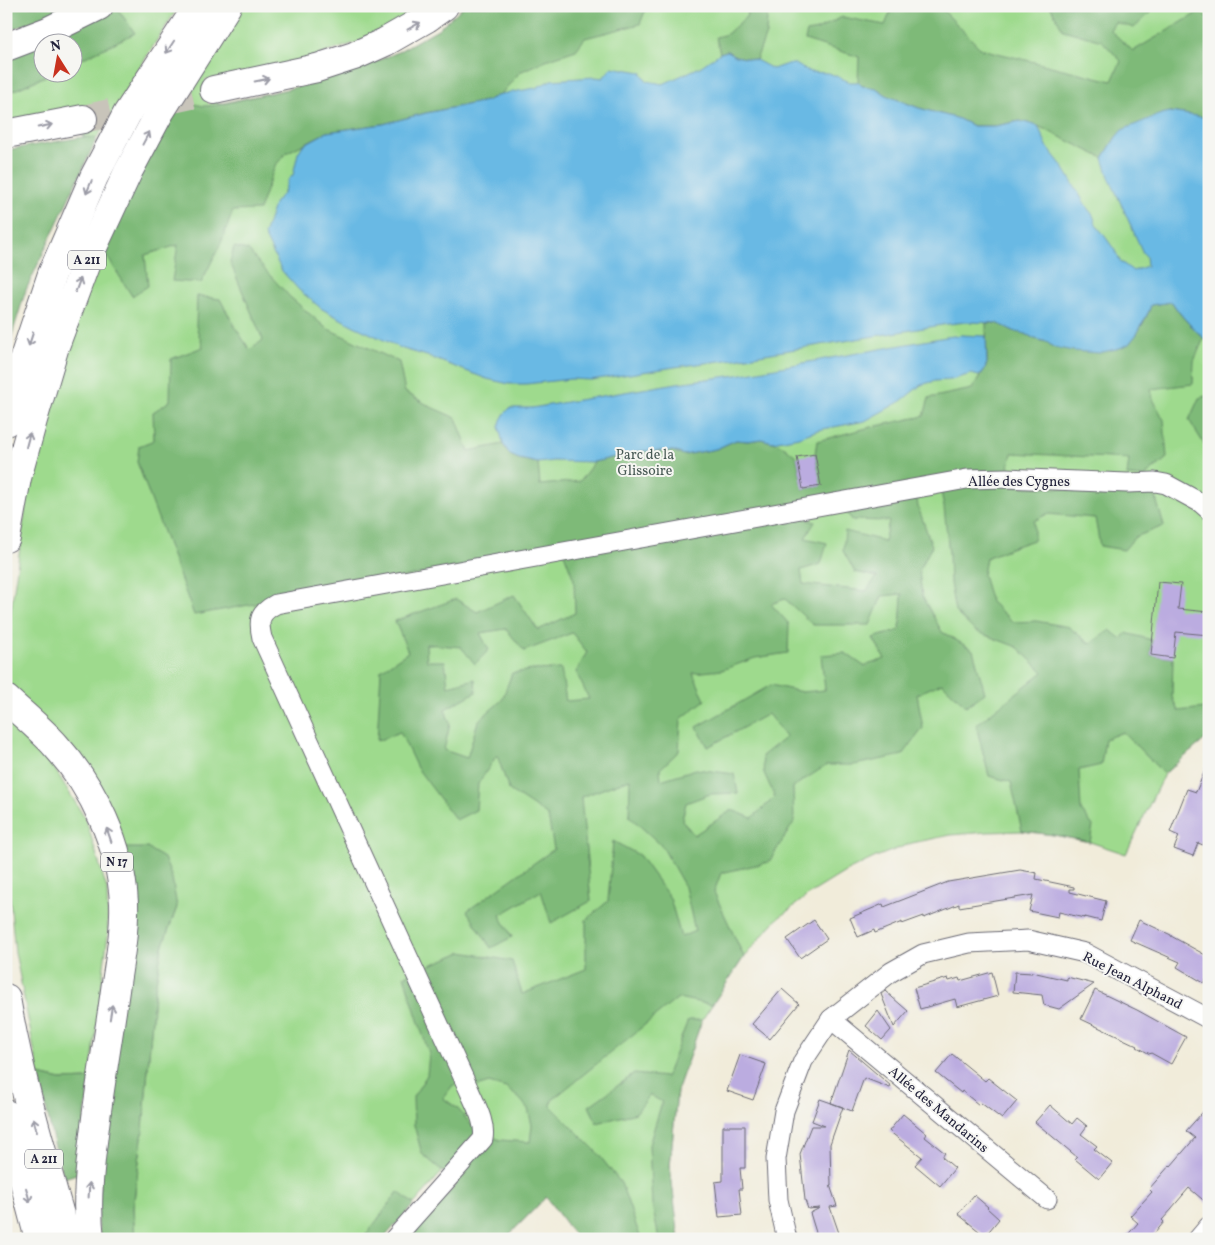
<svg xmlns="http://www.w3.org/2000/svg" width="1215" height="1245" viewBox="0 0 1215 1245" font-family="Vollkorn,serif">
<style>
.green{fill:#9eda8d;stroke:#607e64}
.forest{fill:#7eba78;stroke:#506e5a;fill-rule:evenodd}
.water{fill:#69b9e4;stroke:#466e90}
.building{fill:#bbace0}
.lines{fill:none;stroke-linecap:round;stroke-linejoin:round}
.motorway-tunnel{stroke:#c8c4ba;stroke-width:28;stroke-dasharray:28 14;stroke-linecap:butt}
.minor-casing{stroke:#6a6973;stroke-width:21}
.trunk-casing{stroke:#6a6973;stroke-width:30}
.motorway-casing{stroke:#6a6973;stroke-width:30}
.minor{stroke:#fff;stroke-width:19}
.trunk{stroke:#fff;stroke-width:28}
.motorway{stroke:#fff;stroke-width:28}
.oneway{stroke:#9c9ca7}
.labels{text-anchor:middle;stroke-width:4;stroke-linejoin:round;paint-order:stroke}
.shield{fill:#f6f6f2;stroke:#626272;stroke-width:1}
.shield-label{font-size:12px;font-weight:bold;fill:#22223b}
.park-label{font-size:14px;fill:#475954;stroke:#f6f6f2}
.street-label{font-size:14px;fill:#22223b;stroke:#f6f6f2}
</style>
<rect width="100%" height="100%" fill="#f6f6f2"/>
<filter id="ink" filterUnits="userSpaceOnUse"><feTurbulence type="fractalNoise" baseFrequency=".02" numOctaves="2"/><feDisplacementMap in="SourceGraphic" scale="10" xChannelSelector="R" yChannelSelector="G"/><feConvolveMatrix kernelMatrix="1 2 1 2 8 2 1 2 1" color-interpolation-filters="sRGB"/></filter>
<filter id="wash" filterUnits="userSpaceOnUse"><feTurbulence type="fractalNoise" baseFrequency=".0096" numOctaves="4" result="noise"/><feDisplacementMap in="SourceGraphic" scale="20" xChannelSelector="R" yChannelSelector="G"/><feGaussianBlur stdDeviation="1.12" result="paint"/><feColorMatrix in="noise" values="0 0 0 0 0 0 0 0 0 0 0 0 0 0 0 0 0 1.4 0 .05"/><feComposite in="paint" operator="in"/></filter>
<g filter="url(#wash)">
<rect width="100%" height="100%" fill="#f1ecda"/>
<g class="green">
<polygon points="120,6 179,6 150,51 97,138 83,137 83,107 6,121 6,94 52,73 72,72 73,63 134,33 117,8"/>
<polygon points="243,6 427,6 376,36 214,90 218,104 301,86 351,72 396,53 438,29 464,6 1209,6 1209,736 1164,774 1126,854 1090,842 1054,835 1022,831 987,832 951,835 912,843 876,857 845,872 811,893 776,920 744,957 702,1020 677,1091 670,1166 678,1237 659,1237 659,1239 641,1239 639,1235 573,1233 546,1197 514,1230 443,1171 414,1204 398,1193 363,1239 135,1239 133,1208 143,1130 154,994 162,947 177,907 120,848 6,686 9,624 29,484 64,353 103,250 157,140 184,102"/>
<polygon points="6,717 50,761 86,820 107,889 108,934 90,1079 61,1080 39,1075 15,952 6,858"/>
</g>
<g class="forest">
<polygon points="6,6 66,6 41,18 6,32"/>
<polygon points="464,6 647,6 640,24 585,38 576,50 546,60 520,72 501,94 486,101 426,113 383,124 327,132 286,153 275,166 259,210 233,211 221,243 201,283 172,281 178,245 145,255 148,286 132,296 103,250 157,140 184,102 204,106 218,105 301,86 351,72 396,53 438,29"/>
<polygon points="749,6 769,6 767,18 766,34 756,60 735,56 727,51 720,53 716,37 727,34 746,17"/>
<polygon points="893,6 939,6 981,49 1112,81 1121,61 1102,41 1063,30 1050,6 1152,6 1154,9 1134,28 1115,22 1110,30 1133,51 1199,12 1209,18 1209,118 1170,112 1116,137 1103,158 1038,126 1020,121 995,126 973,126 959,119 919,108 888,96 876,88 862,86 858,82 859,57 805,40 807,32 817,30 842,17 885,25"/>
<polygon points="117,8 135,33 73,63 72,42 44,42"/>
<polygon points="42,43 42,72 52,73 6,94 6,57"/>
<polygon points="83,137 97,138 26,290 6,354 6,150"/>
<path d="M 234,247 L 248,250 L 265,270 L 290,297 L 326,328 L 399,362 L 405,392 L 433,408 L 456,418 L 469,451 L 503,444 L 510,455 L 519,459 L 538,463 L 540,485 L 580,481 L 594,462 L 605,459 L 640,451 L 673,451 L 684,455 L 716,449 L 736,440 L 748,441 L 761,439 L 773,442 L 785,447 L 797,457 L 803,489 L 820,486 L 815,454 L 817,441 L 867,428 L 924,416 L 929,398 L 972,389 C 977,380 984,372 987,363 L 986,323 L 997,323 L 1016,332 L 1026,334 L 1035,339 L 1047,342 L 1053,347 L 1129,344 C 1138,332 1147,319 1151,305 L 1172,302 C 1180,316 1192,327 1204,338 L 1194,361 L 1193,384 L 1151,389 L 1153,399 L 1164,420 L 1167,458 L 1144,477 L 1127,476 L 1129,459 L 1012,453 L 1005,486 L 1154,492 L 1164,526 L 1135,537 L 1124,550 L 1100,546 L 1095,518 L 1047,514 L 1034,521 L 1034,540 L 1013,547 L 986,558 L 983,575 L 991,602 L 1013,622 L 1036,621 L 1069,627 L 1090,644 L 1110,630 L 1121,639 L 1126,633 L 1152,640 L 1151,655 L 1173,658 L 1172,697 L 1178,711 L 1205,708 L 1209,700 L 1209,736 L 1164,774 L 1123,732 L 1105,739 L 1101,765 L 1079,770 L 1081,810 L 1093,826 L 1090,842 L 1054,835 L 1022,831 L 1011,782 L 989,776 L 976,725 L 1043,672 L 1017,647 L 975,631 L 955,612 L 950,583 L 949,554 L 944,507 L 939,481 L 915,485 L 918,507 L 932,546 L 919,570 L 922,596 L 942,632 L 973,650 L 985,693 L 966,706 L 942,683 L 917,694 L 923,728 L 903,755 L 854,765 L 827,765 L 793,787 L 794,822 L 769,862 L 721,873 L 714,892 L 744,957 L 712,1005 L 678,998 L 552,1100 L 551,1106 L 595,1150 L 621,1183 L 641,1239 L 577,1239 L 546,1197 L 505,1239 L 409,1239 L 457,1183 L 422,1154 L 414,1125 L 413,1097 L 427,1075 L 429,1054 L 404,976 L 462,952 L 512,961 L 522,994 L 586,969 L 586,920 L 608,901 L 613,841 L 639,855 L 670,898 L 681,937 L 695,931 L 685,887 L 662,846 L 629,816 L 630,779 L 581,797 L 591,901 L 551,923 L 541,891 L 500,915 L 512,937 L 491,948 L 467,911 L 554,849 L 548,816 L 509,790 L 497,755 L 478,784 L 476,810 L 456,820 L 417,768 L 400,732 L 377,741 L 381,670 L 408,652 L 395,621 L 456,599 L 477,612 L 514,595 L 538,630 L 575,613 L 574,580 L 562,548 L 194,615 L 137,462 L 139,446 L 154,440 L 153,412 L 170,401 L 171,359 L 203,347 L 196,326 L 197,296 L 220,299 L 235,327 L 250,350 L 263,340 L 230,262 ZM 835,494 L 852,520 L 889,521 L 884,541 L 845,531 L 843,551 L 855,572 L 877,577 L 866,591 L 803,584 L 801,570 L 821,564 L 827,543 L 805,538 L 815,522 L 803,518 ZM 902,594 L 900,630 L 873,638 L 885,659 L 864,666 L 845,653 L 821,655 L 825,690 L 802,692 L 771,685 L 697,727 L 708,747 L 768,714 L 786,737 L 762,756 L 764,773 L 775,797 L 752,818 L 732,810 L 694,835 L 682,820 L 686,803 L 710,794 L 738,793 L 734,774 L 696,769 L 661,780 L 660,769 L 679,751 L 681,719 L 705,700 L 693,673 L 722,670 L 755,658 L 788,653 L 789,624 L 771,604 L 785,599 L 813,625 L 870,625 L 882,596 ZM 506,629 L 524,651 L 572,633 L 587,652 L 576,672 L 589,699 L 566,701 L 561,669 L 533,670 L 512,673 L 502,700 L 478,721 L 467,758 L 444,750 L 450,724 L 445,709 L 476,692 L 475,679 L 448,686 L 445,661 L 427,661 L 426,644 L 461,647 L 475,664 L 489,650 L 480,633 ZM 489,1083 L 506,1088 L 520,1099 L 528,1109 L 532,1125 L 530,1142 L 500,1140 L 475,1129 L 457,1108 L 443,1098 L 453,1085 L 473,1088 Z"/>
<polygon points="1209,395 1209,443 1204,444 1189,420 1199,398"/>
<polygon points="120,848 147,848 164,858 172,878 177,907 162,947 154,994 143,1130 133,1208 135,1239 100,1239 98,1221"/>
<polygon points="688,1020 702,1020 677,1091 670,1166 679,1239 659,1239 652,1205 649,1145 662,1102 650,1095 636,1113 597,1123 589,1106 634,1074 666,1077"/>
<polygon points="39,1075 61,1080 90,1079 77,1174 64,1178 52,1136"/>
<polygon points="398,1192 414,1204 383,1239 363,1239"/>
</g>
<g class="water">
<path d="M 727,51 L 735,56 L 756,60 L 773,69 L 787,64 L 795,64 L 810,72 L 829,73 L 850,82 L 858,82 L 862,86 L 876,88 L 888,96 L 919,108 L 959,119 L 973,126 L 995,126 L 1020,121 L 1038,126 L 1048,148 L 1063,167 L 1088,209 L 1093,215 L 1096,224 L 1114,249 L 1121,262 L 1133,271 L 1147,266 L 1146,256 L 1143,253 L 1109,177 L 1103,158 L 1116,137 L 1122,130 L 1161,114 L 1170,112 L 1209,118 L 1209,343 C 1195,330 1182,318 1172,302 L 1151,305 L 1149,311 L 1137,334 L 1129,344 L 1120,348 L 1099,353 L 1073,351 L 1053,347 L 1047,342 L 1035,339 L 1026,334 L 1016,332 L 997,323 L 967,322 L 948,324 L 735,359 L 675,367 L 591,380 L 571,379 L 526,384 L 509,384 L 487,379 L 427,356 L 403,349 L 354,326 L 322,309 L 299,290 L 282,271 L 264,235 L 275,202 L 283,194 L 288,180 L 293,175 L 298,153 L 303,145 L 327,132 L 383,124 L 426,113 L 486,101 L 501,94 L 536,88 L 551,80 L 595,77 L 603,78 L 612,67 L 641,72 L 647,81 L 663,84 L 700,67 L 720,53 Z"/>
<polygon points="961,335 986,336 987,363 983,373 979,376 971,374 951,380 935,381 921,385 901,401 865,421 818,430 799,437 773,442 761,439 748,441 736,440 716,449 684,455 673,451 640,451 594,462 553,461 538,463 519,459 510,455 503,444 499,427 501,420 505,413 510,408 532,408 677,383 737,375 946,337"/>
</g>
<g id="blocks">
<g class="building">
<polygon points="815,454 821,486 803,489 797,457"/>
<polygon points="1158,582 1181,584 1178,609 1209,612 1209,635 1176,632 1173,658 1151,655"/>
<polygon points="1208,763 1209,829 1203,845 1198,843 1193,856 1174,849 1179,836 1170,832 1187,789 1196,792"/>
<polygon points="1020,870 1037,873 1036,879 1074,887 1074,889 1070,889 1070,892 1106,901 1101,921 1085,917 1084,918 1059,912 1058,917 1029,911 1033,895 959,907 959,904 924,918 924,916 902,924 902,922 875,933 874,930 858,937 850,918 883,904 884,907 948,882"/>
<polygon points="814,920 827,939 800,958 787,939"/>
<polygon points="1139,920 1171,935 1171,936 1209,957 1209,975 1204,983 1177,967 1180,962 1130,940"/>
<polygon points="992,972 998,996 957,1007 955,999 920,1009 914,988 948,978 949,981 959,978 960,981"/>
<polygon points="1015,972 1032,973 1032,972 1067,980 1067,977 1094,984 1059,1009 1044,1005 1042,995 1013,992"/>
<polygon points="782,989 799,1004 770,1039 752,1024"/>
<polygon points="1095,990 1137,1010 1186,1037 1171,1064 1151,1053 1150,1054 1137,1047 1138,1046 1081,1019"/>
<polygon points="885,991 908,1011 894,1027 881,994"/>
<polygon points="878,1011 891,1030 882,1040 866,1026"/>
<polygon points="849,1050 891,1086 890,1088 864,1078 852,1111 831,1103"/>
<polygon points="952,1054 985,1081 988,1078 1017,1101 1002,1119 981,1103 979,1105 962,1091 961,1093 936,1073"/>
<polygon points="740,1055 766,1064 753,1100 727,1091"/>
<polygon points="820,1099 843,1107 830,1144 831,1185 830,1185 837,1206 830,1207 841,1239 818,1239 810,1213 820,1208 808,1209 805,1200 800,1154 811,1126 825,1126 812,1121"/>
<polygon points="1050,1105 1072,1124 1077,1118 1087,1126 1081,1134 1097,1146 1094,1149 1112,1163 1099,1179 1075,1159 1077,1157 1035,1122"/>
<polygon points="1209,1105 1209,1205 1189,1188 1171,1209 1172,1209 1162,1220 1164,1222 1150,1239 1124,1239 1138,1223 1130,1216 1152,1192 1149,1189 1170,1165 1171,1166 1195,1138 1186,1131"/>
<polygon points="903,1114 927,1134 925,1137 945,1153 942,1157 955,1168 940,1186 915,1165 922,1157 889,1131"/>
<polygon points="723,1126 745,1126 745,1168 740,1168 742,1189 739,1189 742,1215 719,1217 715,1182 723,1181"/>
<polygon points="974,1195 988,1207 987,1208 999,1219 985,1236 958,1214"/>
</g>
</g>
</g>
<g filter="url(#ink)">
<use href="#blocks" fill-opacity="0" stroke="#6a6973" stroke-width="1"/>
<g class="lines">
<polyline class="motorway-tunnel" points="83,119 214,90"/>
<g class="minor-casing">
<g id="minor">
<polyline points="831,1019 1047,1199"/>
<path d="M 394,1239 L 483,1139 C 486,1123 476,1106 470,1092 L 262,638 C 258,620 259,613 276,604 L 967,479 L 1006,478 L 1127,483 L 1155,482 L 1166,484 L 1201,503 L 1209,510"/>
<polyline points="787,1239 778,1200 776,1159 784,1111 803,1061 831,1019 891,972 923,954 969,943 1028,940 1085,953 1209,1019"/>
<polyline points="1198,1239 1209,1226"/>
</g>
</g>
<g class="trunk-casing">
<g id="trunk">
<path d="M 6,699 C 22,714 42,730 56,746 C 94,788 121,846 124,903 C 125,930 120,956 116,983 C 110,1028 102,1073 96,1118 C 91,1158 85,1198 90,1239"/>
<polyline points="6,1134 16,1151 39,1239"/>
</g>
</g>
<g class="motorway-casing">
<g id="motorway">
<polyline points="6,47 48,31 99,6"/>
<polyline points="214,90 317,68 354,56 385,42 427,18 444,6"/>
<polyline points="6,134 83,119"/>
<polyline points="6,422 24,358 52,274 94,177 127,114 198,6"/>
<polyline points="6,538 17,478 33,420 55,346 87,260 128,172 160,112 227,6"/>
<path d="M 6,998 C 20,1080 44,1159 67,1239"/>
<polyline points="6,1114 16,1151"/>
</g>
</g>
<use href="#minor" class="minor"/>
<use href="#trunk" class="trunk"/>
<use href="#motorway" class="motorway"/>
</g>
<defs><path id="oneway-shaft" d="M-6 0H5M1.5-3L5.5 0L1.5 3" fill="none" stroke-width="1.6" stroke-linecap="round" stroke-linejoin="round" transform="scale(1.25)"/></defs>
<g class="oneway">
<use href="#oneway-shaft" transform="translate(414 26) rotate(-29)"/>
<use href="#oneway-shaft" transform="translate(170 47) rotate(123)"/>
<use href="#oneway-shaft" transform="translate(262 80) rotate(-12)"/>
<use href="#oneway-shaft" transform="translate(45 126) rotate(-11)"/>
<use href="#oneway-shaft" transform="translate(146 138) rotate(-62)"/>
<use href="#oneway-shaft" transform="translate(89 187) rotate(113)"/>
<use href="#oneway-shaft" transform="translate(78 285) rotate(-70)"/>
<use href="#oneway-shaft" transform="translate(31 339) rotate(108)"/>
<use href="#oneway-shaft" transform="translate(28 440) rotate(-75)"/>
<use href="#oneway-shaft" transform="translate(109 835) rotate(-109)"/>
<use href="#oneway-shaft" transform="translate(111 1012) rotate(-81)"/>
<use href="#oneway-shaft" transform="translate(35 1125) rotate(-105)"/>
<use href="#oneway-shaft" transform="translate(89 1190) rotate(-87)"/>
<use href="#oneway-shaft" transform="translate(28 1195) rotate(75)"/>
</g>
</g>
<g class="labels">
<g class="shield">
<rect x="68" y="250.5" width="38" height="19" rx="4"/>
<rect x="101" y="852.5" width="32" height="19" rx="4"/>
<rect x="25" y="1149.5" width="38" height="19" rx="4"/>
</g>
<g class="shield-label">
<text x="87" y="264">A 211</text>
<text x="117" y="866">N 17</text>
<text x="44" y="1163">A 211</text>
</g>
<g class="park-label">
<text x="645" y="459">Parc de la<tspan x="645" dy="16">Glissoire</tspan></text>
</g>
<g class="street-label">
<text x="1019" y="486">Allée des Cygnes</text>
<text transform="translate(1133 980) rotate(27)" y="5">Rue Jean Alphand</text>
<text transform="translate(939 1109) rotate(40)" y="5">Allée des Mandarins</text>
</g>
</g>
<rect width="1215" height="1245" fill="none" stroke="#f6f6f2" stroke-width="25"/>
<g transform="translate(58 58) rotate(349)"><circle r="24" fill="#f6f6f2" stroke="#a1a1a9"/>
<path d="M0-4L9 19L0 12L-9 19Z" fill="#c8321e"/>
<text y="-8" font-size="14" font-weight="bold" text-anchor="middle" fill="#22223b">N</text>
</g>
</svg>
